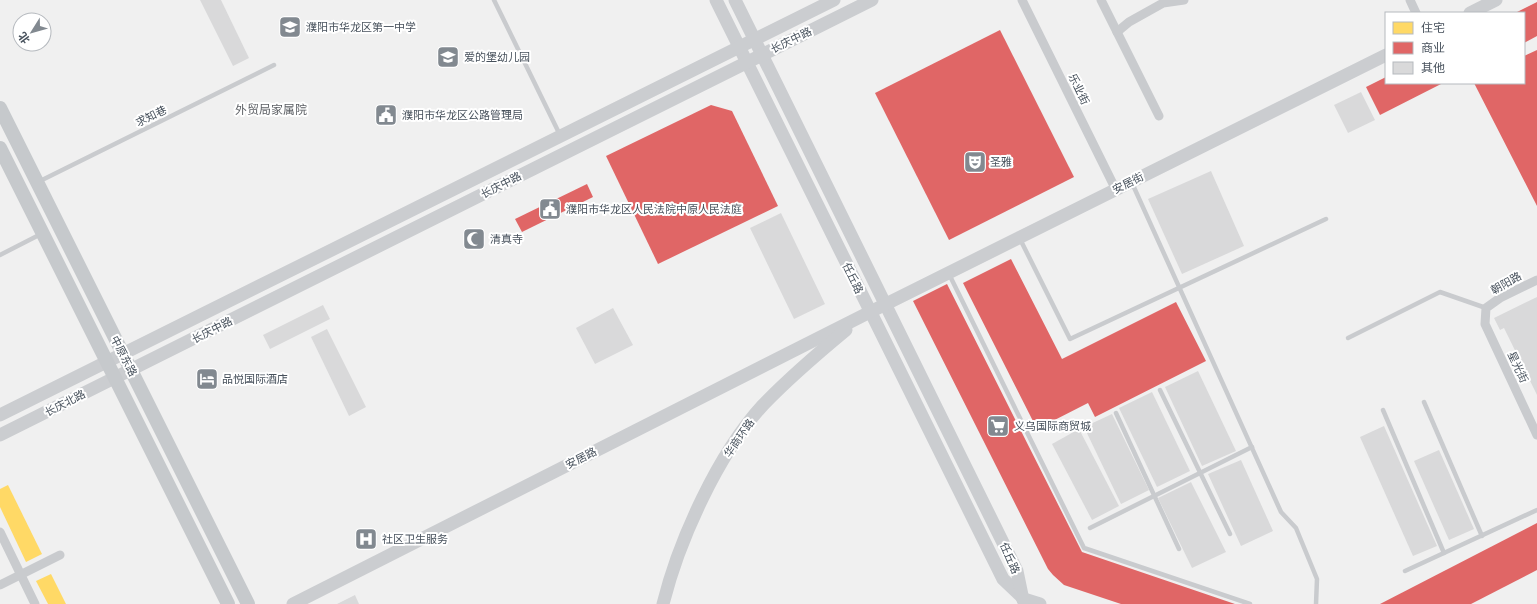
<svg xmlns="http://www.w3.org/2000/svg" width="1537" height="604" viewBox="0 0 1537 604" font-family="Quicksand,'Noto Sans SC',sans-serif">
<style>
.homes{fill:#ffd966}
.shops{fill:#e06666}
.building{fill:#d9d9da}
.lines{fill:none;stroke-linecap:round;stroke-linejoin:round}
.lane{stroke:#c9cbce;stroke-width:4.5}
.street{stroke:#c9cbce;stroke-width:9}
.secondary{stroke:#cbcdd0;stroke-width:13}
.primary{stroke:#c6c9cc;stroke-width:14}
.labels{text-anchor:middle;stroke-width:4;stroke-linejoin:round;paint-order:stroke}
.poi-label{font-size:11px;fill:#47515c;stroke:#fff;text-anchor:start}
.street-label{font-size:11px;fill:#47515c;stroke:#fff}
.neighbourhood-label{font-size:12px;fill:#5c5f64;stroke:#fff}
</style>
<rect width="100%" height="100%" fill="#f0f0f0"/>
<g class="homes">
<polygon points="8,485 42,554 26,562 0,507 0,489"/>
<polygon points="51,574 66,604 48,604 36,581"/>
</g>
<g class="shops">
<polygon points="1537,2 1537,36 1524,43 1524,13 1515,13"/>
<polygon points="1000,30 1074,177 949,240 875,93"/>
<polygon points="1537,50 1537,206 1474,83 1524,83 1524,56"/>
<polygon points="1386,77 1386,83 1443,83 1380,115 1366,87"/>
<polygon points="711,105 732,111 778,206 658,264 606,156"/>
<polygon points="587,184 593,197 522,232 515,219"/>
<polygon points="1011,259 1062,359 1176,302 1206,361 1095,417 1088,403 1037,429 963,283"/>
<polygon points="947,284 1082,552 1235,604 1121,604 1064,585 1053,575 1048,569 913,301"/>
<polygon points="1537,523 1537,570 1471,604 1380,604"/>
</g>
<g class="building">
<polygon points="200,0 221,0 249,58 233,66"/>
<polygon points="1361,92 1375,120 1348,133 1334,105"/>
<polygon points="1211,171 1244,246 1182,274 1148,199"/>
<polygon points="781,213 825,304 794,319 750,228"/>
<polygon points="1537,297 1537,395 1504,328 1500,330 1494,318"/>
<polygon points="323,305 330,319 270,349 263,335"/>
<polygon points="613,308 633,345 595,364 576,328"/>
<polygon points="327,329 366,407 349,416 311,337"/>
<polygon points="1198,371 1236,451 1202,466 1165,387"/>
<polygon points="1152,392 1190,471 1157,487 1119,408"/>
<polygon points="1112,414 1149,490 1121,504 1084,427"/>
<polygon points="1384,426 1437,546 1413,556 1360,437"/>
<polygon points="1079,429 1119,506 1092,520 1052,444"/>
<polygon points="1439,450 1474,529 1449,540 1414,461"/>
<polygon points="1241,460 1273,531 1241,546 1208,474"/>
<polygon points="1191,482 1226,552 1192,568 1158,498"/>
<polygon points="355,595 359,604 337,604"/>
</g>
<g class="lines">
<g class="lane">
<polyline points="494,0 560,135"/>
<polyline points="38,182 274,65"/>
<polyline points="1132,183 1281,512 1296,528 1317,579 1316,604"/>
<polyline points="1020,239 1070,339 1326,219"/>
<polyline points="0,255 41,234"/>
<polyline points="949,274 1084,548 1250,604"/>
<polyline points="1348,338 1440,292 1486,308"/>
<polyline points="1160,390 1230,534"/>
<polyline points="1424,402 1482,536"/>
<polyline points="1383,410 1444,553"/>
<polyline points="1116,413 1179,549"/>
<polyline points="1090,528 1252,447"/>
<polyline points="1405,571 1537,510"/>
</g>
<g class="street">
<polyline points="1022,0 1116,190"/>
<polyline points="1101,0 1159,116"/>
<polyline points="1410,0 1416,13"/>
<polyline points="1117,32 1129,22 1163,3 1184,0"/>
<polyline points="1537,280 1500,298 1486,308 1485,324 1537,435"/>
<polyline points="0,532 35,604"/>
<polyline points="0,585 60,555"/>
</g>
<g class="secondary">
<polyline points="716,0 1003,579 1024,599 1040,604"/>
<polyline points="735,0 1017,571 1023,600"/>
<polyline points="1470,13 1496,0"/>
<polyline points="0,415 834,0"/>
<polyline points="0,435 872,0"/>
<polyline points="293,604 870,312 1386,55"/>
<path d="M 663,604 C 679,540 718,454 763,405 C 789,378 817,354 846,330"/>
</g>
<g class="primary">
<polyline points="0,108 248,604"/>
<polyline points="0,148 228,604"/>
</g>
</g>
<defs>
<g id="school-square" transform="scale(1.15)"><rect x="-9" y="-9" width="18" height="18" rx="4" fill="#828990" stroke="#fff"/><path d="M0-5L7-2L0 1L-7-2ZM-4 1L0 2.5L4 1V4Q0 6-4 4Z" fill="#fff"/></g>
<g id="civic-square" transform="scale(1.15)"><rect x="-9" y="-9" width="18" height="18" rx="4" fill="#828990" stroke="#fff"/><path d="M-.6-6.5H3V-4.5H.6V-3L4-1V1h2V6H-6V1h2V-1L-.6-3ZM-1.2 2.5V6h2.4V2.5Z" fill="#fff"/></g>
<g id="theatre-square" transform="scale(1.15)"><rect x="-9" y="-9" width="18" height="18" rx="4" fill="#828990" stroke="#fff"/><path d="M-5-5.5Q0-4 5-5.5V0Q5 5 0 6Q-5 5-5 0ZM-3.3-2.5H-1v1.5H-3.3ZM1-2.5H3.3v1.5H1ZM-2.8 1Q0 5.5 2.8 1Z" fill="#fff"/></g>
<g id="mosque-square" transform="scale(1.15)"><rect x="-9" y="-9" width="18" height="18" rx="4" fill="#828990" stroke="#fff"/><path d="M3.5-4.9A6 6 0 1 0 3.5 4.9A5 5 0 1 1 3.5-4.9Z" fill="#fff"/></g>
<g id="hotel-square" transform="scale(1.15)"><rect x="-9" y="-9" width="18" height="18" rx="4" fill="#828990" stroke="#fff"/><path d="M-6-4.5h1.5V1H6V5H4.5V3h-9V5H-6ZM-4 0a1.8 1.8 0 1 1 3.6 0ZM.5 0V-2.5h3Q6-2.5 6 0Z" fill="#fff"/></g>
<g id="supermarket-square" transform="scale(1.15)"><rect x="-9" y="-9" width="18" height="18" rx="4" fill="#828990" stroke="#fff"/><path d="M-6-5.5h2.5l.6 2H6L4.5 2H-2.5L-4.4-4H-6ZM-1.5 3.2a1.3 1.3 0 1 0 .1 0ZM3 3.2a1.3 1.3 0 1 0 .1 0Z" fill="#fff"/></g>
<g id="hospital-square" transform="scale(1.15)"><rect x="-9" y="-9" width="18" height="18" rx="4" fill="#828990" stroke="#fff"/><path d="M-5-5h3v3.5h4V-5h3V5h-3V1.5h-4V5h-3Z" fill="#fff"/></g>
</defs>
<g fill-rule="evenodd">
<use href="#school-square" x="290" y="27"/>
<use href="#school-square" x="448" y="57"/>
<use href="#civic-square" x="386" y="115"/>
<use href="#theatre-square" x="975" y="162"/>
<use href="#civic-square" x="550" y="209"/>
<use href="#mosque-square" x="474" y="239"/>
<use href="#hotel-square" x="207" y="379"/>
<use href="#supermarket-square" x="998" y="426"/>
<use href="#hospital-square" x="366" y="539"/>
</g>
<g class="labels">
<g class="poi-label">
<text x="306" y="31">濮阳市华龙区第一中学</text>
<text x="464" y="61">爱的堡幼儿园</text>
<text x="402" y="119">濮阳市华龙区公路管理局</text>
<text x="990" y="166">圣雅</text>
<text x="566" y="213">濮阳市华龙区人民法院中原人民法庭</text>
<text x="490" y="243">清真寺</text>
<text x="222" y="383">品悦国际酒店</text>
<text x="1014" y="430">义乌国际商贸城</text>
<text x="382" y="543">社区卫生服务</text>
</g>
<g class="street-label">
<text transform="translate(791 40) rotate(-26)" y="4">长庆中路</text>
<text transform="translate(1079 89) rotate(64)" y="4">乐业街</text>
<text transform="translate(151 116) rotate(-26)" y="4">求知巷</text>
<text transform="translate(1128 183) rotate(-27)" y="4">安居街</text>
<text transform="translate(501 185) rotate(-27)" y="4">长庆中路</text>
<text transform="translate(853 278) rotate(64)" y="4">任丘路</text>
<text transform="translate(1506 283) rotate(-29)" y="4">朝阳路</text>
<text transform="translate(212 330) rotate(-27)" y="4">长庆中路</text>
<text transform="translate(124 356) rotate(63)" y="4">中原东路</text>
<text transform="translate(1518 367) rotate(65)" y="4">星光街</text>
<text transform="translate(65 403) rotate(-27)" y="4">长庆北路</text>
<text transform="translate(739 438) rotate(-55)" y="4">华商环路</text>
<text transform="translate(581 458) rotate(-27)" y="4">安居路</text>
<text transform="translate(1010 558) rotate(66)" y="4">任丘路</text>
</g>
<g class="neighbourhood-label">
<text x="271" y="114">外贸局家属院</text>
</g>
</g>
<rect x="1385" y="12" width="140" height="72" fill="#ffffff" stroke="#b5b9be"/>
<rect x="1393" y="22" width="20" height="12" fill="#ffd966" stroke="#b5b9be"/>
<text x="1421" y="32" font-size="12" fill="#47515c">住宅</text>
<rect x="1393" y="42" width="20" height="12" fill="#e06666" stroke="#b5b9be"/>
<text x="1421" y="52" font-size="12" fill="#47515c">商业</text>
<rect x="1393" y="62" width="20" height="12" fill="#d9d9da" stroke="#b5b9be"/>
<text x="1421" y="72" font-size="12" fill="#47515c">其他</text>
<g transform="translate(32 32) rotate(233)"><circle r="19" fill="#ffffff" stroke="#b5b9be"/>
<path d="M0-3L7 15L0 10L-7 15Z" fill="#828990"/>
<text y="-6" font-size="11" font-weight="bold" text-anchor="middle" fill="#47515c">北</text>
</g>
</svg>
